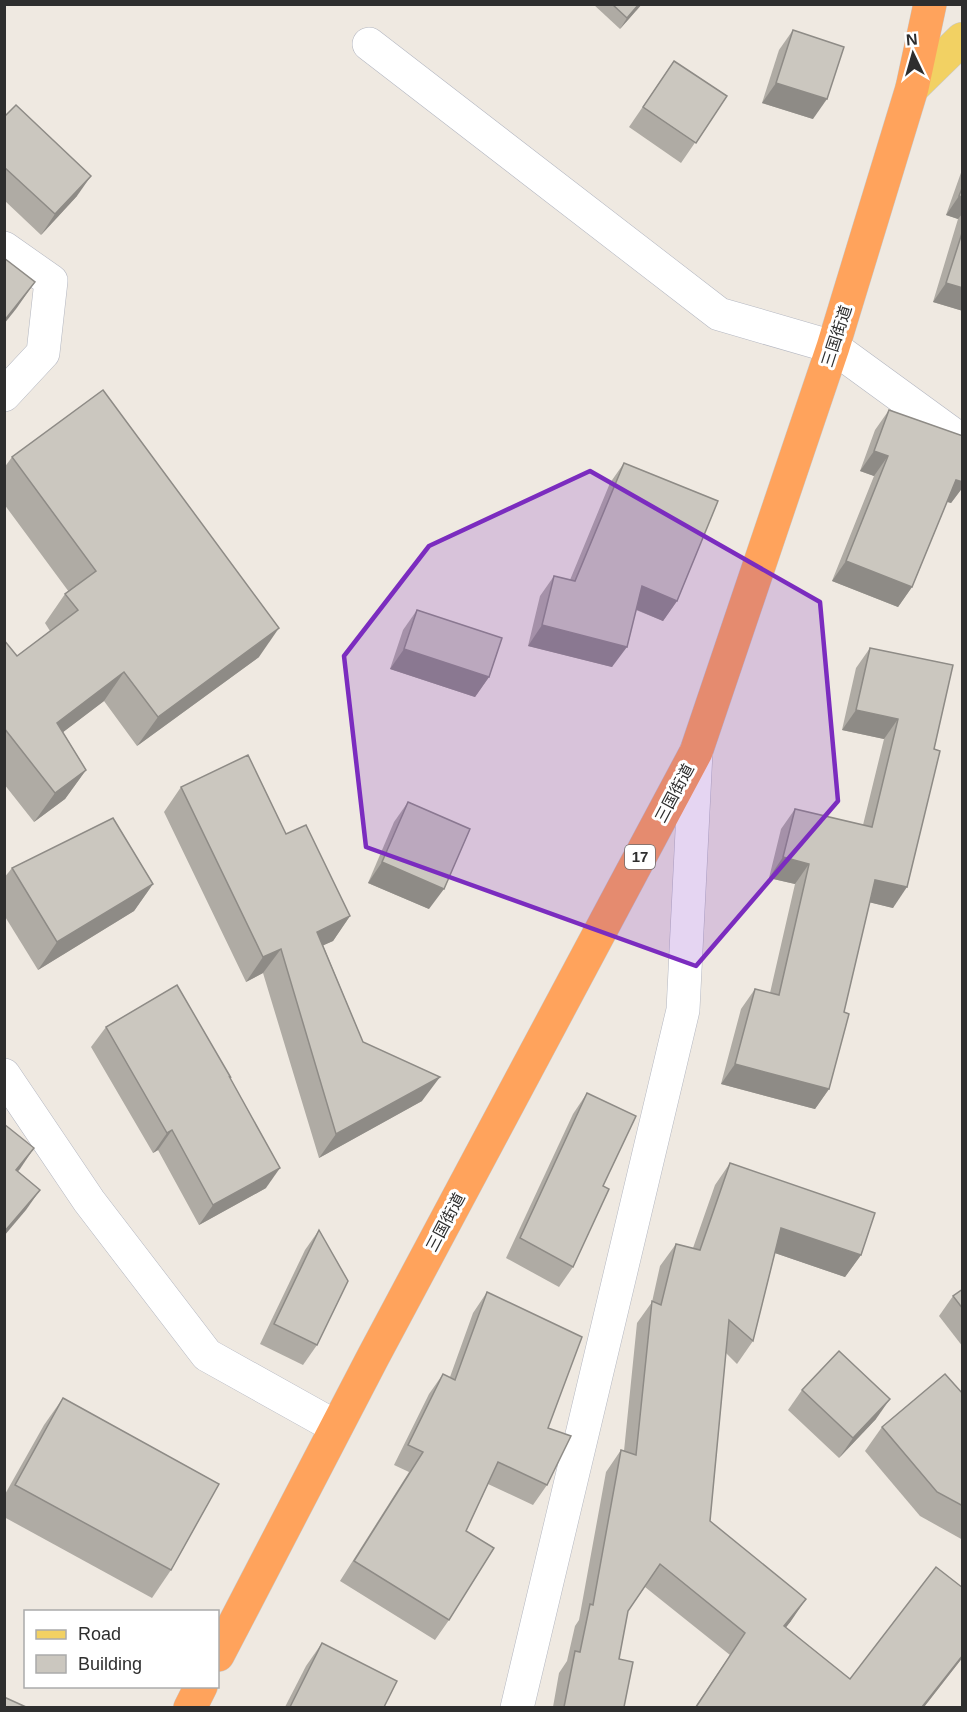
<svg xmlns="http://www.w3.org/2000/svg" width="967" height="1712" viewBox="0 0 967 1712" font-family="Helvetica,'Noto Sans JP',sans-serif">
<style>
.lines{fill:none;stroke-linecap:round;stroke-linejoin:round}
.minor-casing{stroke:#b4b7c1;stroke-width:34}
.major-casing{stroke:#c9c9c9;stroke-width:34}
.highway-casing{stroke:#c9c9c9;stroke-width:34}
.minor{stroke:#fff;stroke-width:33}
.major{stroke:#f2d163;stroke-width:33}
.highway{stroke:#ffa35c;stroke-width:33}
.wall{fill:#afaba4}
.shaded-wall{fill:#8e8b86}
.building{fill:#cbc7bf;stroke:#8e8b86;stroke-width:1.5}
.marked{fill:#7b2cbf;fill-opacity:0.2;stroke:#7b2cbf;stroke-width:4.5;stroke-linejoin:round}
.labels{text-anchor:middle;stroke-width:6;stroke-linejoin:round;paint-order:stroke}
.shield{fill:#fff;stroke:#6d6d6d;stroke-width:1.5}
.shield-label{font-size:15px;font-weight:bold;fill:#2e2e2e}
.street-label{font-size:16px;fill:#2e2e2e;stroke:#fff}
</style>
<rect width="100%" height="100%" fill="#efe9e1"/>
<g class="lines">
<g class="minor-casing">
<g id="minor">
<polyline points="369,44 719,314 833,347 962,441"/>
<polyline points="4,248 51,281 43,353 4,395"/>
<polyline points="4,1075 89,1201 207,1355 336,1427"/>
<polyline points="517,1708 683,1010 696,752"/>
</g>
</g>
<g class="major-casing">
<polyline id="major" points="912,88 962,39"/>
</g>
<g class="highway-casing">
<g id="highway">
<polyline points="218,1655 373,1357 696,752 833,347 912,88 930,4"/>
<polyline points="190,1708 201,1686"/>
</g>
</g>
<use href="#minor" class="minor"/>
<use href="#major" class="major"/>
<use href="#highway" class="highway"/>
</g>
<g class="wall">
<polygon points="593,4 642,4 620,29"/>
<polygon points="793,30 813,119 762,103 779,50"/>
<polygon points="674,61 727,96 681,163 629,127"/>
<polygon points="4,117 77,196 41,235 4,200"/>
<polygon points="963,167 963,311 933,302 958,219 946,215"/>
<polygon points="889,410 963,436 963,487 951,503 947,502 912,587 898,607 832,581 874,476 860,471 875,430"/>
<polygon points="12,457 259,657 137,746 104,701 63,732 86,770 65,799 34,822 4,784 4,640 17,656 50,631 45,623 65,594 69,592 4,504 4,468"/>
<polygon points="624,463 677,601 663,621 636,610 612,667 528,646 540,596 554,576 570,580 610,483"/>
<polygon points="417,610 489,677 475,697 390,669 403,630"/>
<polygon points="870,648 953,665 893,908 869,902 844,1012 829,1089 815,1109 721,1084 741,1009 755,989 770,993 795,884 769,878 781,829 795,809 863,825 884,739 842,730 856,668"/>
<polygon points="181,787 286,834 350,916 333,941 323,945 363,1042 422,1101 319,1158 263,973 246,982 164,812"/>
<polygon points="408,802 429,909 368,883 394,822"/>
<polygon points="12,868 153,884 134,911 38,970 4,915 4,878"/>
<polygon points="106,1027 231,1078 230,1079 266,1188 199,1225 158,1150 153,1153 91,1047"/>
<polygon points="587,1093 573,1267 559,1287 506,1258 573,1114"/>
<polygon points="730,1163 861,1255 845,1277 775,1253 753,1341 737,1364 726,1353 710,1521 791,1621 785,1628 850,1679 963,1588 963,1657 924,1707 695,1707 730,1655 645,1587 628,1611 619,1659 624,1707 553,1707 559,1673 567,1661 575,1626 579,1620 606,1472 621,1450 624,1451 637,1323 652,1302 660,1266 676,1244 693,1248 715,1185"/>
<polygon points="319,1230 317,1345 303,1365 260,1344 305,1250"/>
<polygon points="963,1289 963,1347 939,1316 953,1296"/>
<polygon points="487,1292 548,1428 547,1485 533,1505 488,1484 466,1531 449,1620 435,1640 340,1581 409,1472 394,1465 429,1394 443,1374 450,1377 473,1313"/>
<polygon points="802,1390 876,1419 839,1458 788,1410"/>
<polygon points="963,1394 963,1540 920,1516 865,1451 882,1427"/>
<polygon points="63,1398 171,1570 152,1598 4,1517 4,1496 44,1425"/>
<polygon points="322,1643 384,1707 285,1707 306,1666"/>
</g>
<g class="shaded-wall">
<polygon points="639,4 642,4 620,29 627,18"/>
<polygon points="776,83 827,99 813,119 762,103"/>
<polygon points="91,176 77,196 41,235 55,214"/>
<polygon points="959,196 963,197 963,213 958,219 946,215"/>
<polygon points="35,282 16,309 4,324 4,321"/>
<polygon points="946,283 963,288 963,311 933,302"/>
<polygon points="874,451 888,456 874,476 860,471"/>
<polygon points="956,480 963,482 963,487 951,503 942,500"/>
<polygon points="846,561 912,587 898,607 832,581"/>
<polygon points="642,586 677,601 663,621 628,606"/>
<polygon points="542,625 627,647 612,667 528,646"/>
<polygon points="279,628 259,657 137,746 158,717"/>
<polygon points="404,649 489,677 475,697 390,669"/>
<polygon points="124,672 104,701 37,752 57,723"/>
<polygon points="856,710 898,719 884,739 842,730"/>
<polygon points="86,770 65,799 34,822 55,793"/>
<polygon points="783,857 809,864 795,884 769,878"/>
<polygon points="382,862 444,889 429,909 368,883"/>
<polygon points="875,880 907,887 893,908 860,900"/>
<polygon points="153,884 134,911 38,970 57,942"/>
<polygon points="350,916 333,941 300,956 317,932"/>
<polygon points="281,949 263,973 246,982 263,957"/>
<polygon points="735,1064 829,1089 815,1109 721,1084"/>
<polygon points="440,1077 422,1101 319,1158 336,1134"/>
<polygon points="172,1130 158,1150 153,1153 167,1133"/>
<polygon points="34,1148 20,1169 4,1188 16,1170"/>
<polygon points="280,1168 266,1188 199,1225 213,1205"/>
<polygon points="40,1190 26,1210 4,1236 4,1232"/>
<polygon points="781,1228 861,1255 845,1277 766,1250"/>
<polygon points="890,1399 876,1419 839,1458 853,1438"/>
<polygon points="806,1599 791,1621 769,1649 784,1626"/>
<polygon points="963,1655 963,1657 924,1707 922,1707"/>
</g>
<g class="building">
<polygon points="612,4 639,4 627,18"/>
<polygon points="793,30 844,47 827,99 776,83"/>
<polygon points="674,61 727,96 696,143 643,107"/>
<polygon points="16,105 91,176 55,214 4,167 4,117"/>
<polygon points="963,186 963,197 959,196"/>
<polygon points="963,230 963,288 946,283"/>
<polygon points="4,258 35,282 4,321"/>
<polygon points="103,390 279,628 158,717 124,672 57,723 86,770 55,793 4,728 4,640 17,656 78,610 65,594 96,571 12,457"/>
<polygon points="889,410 963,436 963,482 956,480 912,587 846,561 888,456 874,451"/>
<polygon points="624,463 718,501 677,601 642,586 627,647 542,625 554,576 575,581"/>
<polygon points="417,610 502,638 489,677 404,649"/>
<polygon points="870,648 953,665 934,749 940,751 907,887 875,880 844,1012 849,1014 829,1089 735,1064 755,989 779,995 809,864 783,857 795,809 872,827 898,719 856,710"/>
<polygon points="248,755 286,834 306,825 350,916 317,932 363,1042 440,1077 336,1134 281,949 263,957 181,787"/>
<polygon points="408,802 470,829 444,889 382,862"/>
<polygon points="113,818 153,884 57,942 12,868"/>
<polygon points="177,985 231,1078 229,1076 280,1168 213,1205 172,1130 167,1133 106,1027"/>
<polygon points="587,1093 636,1116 603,1186 609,1189 573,1267 520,1238"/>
<polygon points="4,1124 34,1148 16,1170 40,1190 4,1232"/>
<polygon points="730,1163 875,1213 861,1255 781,1228 753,1341 729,1320 710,1521 806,1599 784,1626 850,1679 936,1567 963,1588 963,1655 922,1707 696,1707 745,1633 660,1564 628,1611 619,1659 633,1662 624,1707 564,1707 575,1651 580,1652 590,1604 593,1605 621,1450 636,1455 652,1301 661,1305 676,1244 700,1250"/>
<polygon points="319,1230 348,1281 317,1345 274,1324"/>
<polygon points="963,1289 963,1309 953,1296"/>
<polygon points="487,1292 582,1337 548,1428 571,1436 547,1485 498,1462 466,1531 494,1548 449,1620 354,1561 423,1452 408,1445 443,1374 455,1380"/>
<polygon points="839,1351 890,1399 853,1438 802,1390"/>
<polygon points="945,1374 963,1394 963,1506 937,1492 882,1427"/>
<polygon points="63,1398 219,1484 171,1570 15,1485"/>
<polygon points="322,1643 397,1681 384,1707 290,1707"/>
<polygon points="4,1697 26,1707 4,1707"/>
</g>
<path class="marked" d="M 590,471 L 820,602 L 838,801 L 696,966 L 366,847 L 344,656 L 429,546 Z"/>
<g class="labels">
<rect class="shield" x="625" y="845" width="30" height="24" rx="4.5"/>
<g class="shield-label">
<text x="640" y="862">17</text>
</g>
<g class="street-label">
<text transform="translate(836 336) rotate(-72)" y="6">三国街道</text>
<text transform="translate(674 793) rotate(-62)" y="6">三国街道</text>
<text transform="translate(445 1222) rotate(-62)" y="6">三国街道</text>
</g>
</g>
<rect width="967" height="1712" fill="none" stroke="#2e2e2e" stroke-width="12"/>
<rect x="24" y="1610" width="195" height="78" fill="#ffffff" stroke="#ababab" stroke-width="1.5"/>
<rect x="36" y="1630" width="30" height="9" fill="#f2d163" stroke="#ababab" stroke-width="1.5"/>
<text x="78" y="1640" font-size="18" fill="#2e2e2e">Road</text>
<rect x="36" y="1655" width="30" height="18" fill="#cbc7bf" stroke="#ababab" stroke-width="1.5"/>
<text x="78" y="1670" font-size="18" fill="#2e2e2e">Building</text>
<g transform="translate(913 54) rotate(355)" stroke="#ffffff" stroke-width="4.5" paint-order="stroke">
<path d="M0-4.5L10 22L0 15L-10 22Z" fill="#2e2e2e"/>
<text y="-9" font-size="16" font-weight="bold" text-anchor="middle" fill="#2e2e2e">N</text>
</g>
</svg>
